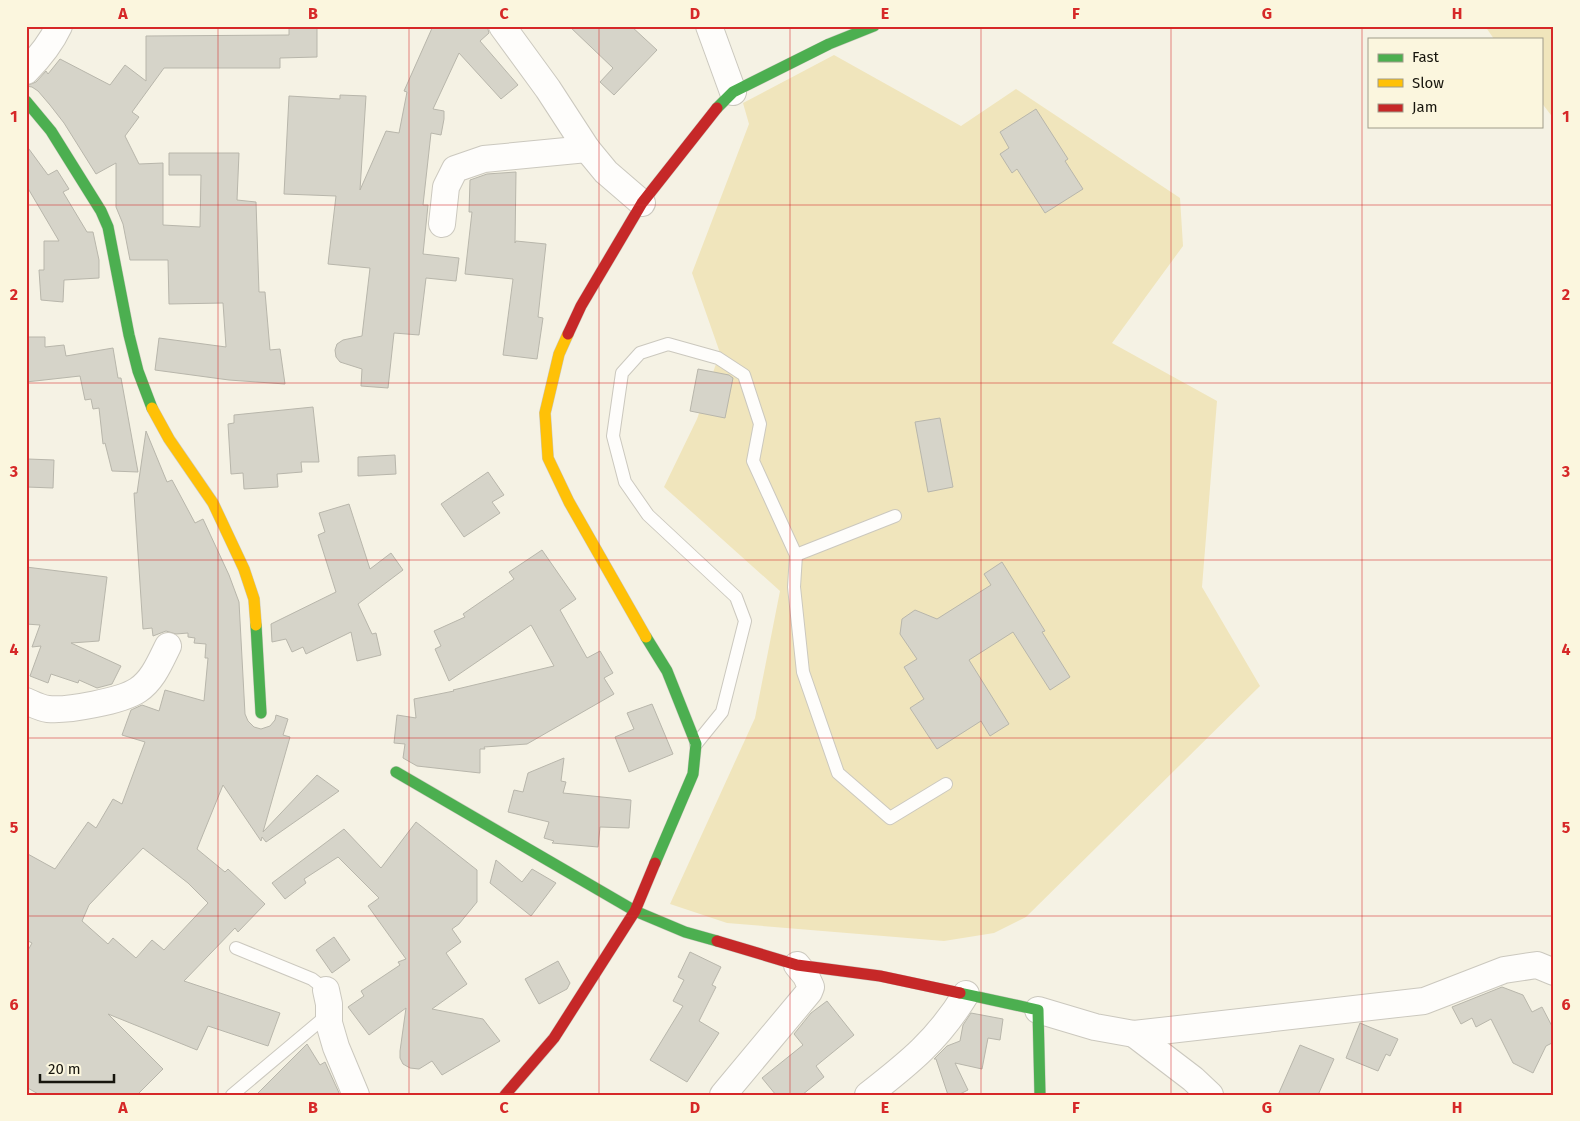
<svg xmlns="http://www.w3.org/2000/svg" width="1580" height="1121" viewBox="0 0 1580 1121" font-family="'Fira Sans',sans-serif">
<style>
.green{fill:#f0e5bc}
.building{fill:#d6d4c9;stroke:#b8b6ab;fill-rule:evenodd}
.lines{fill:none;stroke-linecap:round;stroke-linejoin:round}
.lane-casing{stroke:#cbc8be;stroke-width:14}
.street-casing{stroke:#cbc8be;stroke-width:28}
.fast-casing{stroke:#cbc8be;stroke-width:12}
.slow-casing{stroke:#cbc8be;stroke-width:12}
.jam-casing{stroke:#cbc8be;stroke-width:12}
.lane{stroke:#fefdfb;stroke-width:12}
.street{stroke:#fefdfb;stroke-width:26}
.fast{stroke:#4caf50;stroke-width:11}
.slow{stroke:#ffc107;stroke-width:11}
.jam{stroke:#c62828;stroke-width:11}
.grid{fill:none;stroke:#d62828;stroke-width:1;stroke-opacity:0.55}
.neatline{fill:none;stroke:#d62828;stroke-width:2}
.grid-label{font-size:16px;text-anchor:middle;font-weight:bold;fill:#d62828}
</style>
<rect width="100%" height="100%" fill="#f5f2e4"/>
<g class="green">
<polygon points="1485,26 1554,26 1554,119 1541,102 1541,39 1494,39"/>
<polygon points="834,55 961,126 1016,89 1180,198 1183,246 1112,343 1217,401 1202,587 1260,686 1026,917 994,933 944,941 727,923 670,904 755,718 780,591 664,487 697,419 718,358 719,350 692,273 749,124 743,103"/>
</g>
<g class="building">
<polygon points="289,26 317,26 317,57 280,58 280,68 164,68 132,112 139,117 125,136 139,164 163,163 163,225 200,227 201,175 169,175 169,153 239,153 237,200 256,202 259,292 265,292 270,350 280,349 285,384 229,380 155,370 159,338 226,347 223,303 169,304 168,260 130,260 123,224 116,207 116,163 96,174 64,123 50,105 38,91 32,87 26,86 36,82 46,71 48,74 60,59 110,85 125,65 146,81 146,36 289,35"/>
<polygon points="433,26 487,26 489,33 480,41 518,85 501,99 459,53 433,109 444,111 444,119 441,135 431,133 423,205 428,205 423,254 459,258 456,281 426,278 419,335 394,333 388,388 361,386 362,369 340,362 336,357 335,350 337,344 343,340 362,336 370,268 328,264 336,196 284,194 289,96 340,99 340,95 366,96 360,190 386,131 399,133 407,92 404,91"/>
<polygon points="569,26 631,26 657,50 614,95 600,82 613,68"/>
<polygon points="1036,109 1068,159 1065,161 1083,189 1045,213 1017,169 1012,173 1000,154 1009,148 1000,132"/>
<polygon points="26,145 48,175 57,170 69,189 63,192 87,232 93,232 99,260 99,278 64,280 63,302 41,300 39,270 44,270 44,241 59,241 26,185"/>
<polygon points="516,172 515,243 516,241 546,244 538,317 543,318 537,359 503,355 513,279 465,274 472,212 469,212 470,180 487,174"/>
<polygon points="26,337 45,337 45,347 64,345 66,356 113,348 118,378 121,378 138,472 112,471 105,443 103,444 99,408 93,409 91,399 85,400 80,376 26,382"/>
<polygon points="698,369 729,375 733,378 725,418 690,411"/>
<polygon points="313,407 319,462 301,462 302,472 277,474 278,487 244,489 243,473 231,474 228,424 234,423 234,415"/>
<polygon points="940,418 953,487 928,492 915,422"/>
<path d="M 146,431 L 167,482 L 172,480 L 195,523 L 203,519 L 229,575 L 239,602 L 245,714 L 248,721 L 254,727 L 261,729 L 270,726 L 275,720 L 276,715 L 288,719 L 283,735 L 290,737 L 263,832 L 317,775 L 339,791 L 266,842 L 262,837 L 261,841 L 223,785 L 197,849 L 225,872 L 228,869 L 265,904 L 238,932 L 235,928 L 184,981 L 280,1013 L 268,1046 L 208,1026 L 197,1050 L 108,1014 L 163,1069 L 137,1095 L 40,1095 L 26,1087 L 26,954 L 32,943 L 26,940 L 26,853 L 55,869 L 88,822 L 96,828 L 113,799 L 122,804 L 145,742 L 122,735 L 131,710 L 142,705 L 159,711 L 165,690 L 204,701 L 208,658 L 205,658 L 206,644 L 194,643 L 195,638 L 188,637 L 188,633 L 176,634 L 166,631 L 153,636 L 152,628 L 143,629 L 134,493 L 137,493 ZM 143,848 L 188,883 L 208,903 L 164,950 L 152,940 L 136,958 L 113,938 L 108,944 L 82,921 L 89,905 Z"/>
<polygon points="395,455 396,474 358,476 358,457"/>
<polygon points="28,459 54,460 53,488 27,487"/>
<polygon points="488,472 504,495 492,502 500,513 464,537 441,504"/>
<polygon points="349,504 370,569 391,553 403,570 358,604 372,634 376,633 381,655 357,661 351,632 306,654 303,647 292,652 286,639 272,642 271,624 336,592 318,535 325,532 319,513"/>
<polygon points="542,550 576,599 560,610 587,658 600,651 613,673 604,678 614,694 527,744 484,747 485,749 480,749 480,773 417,766 403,758 405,744 394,743 397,715 416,718 414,699 454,691 453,690 554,666 531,625 449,681 435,649 441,646 434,631 465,617 463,614 514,579 509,572"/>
<polygon points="1002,562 1045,631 1042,632 1070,677 1050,690 1013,632 969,660 1009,724 990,736 981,721 937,749 910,708 924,699 904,667 917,659 900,634 902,619 915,610 937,619 991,585 984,574"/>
<polygon points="26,567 107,577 99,641 71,643 121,666 112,684 97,688 79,680 78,683 51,674 48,683 30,676 41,646 32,647 40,625 26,624"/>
<polygon points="652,704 673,754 629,772 615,737 634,729 627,713"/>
<polygon points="564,758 561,781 566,782 563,793 631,800 629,828 600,827 598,847 552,843 554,841 544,838 549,822 508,812 514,790 523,792 528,773"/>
<polygon points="416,822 477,870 477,902 459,924 452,929 461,942 446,953 467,984 432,1009 483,1019 500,1041 442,1075 432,1061 419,1069 410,1068 403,1064 400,1058 400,1051 406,1008 369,1035 348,1007 364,996 361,991 400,965 398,962 406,959 368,906 379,898 338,857 304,879 306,883 285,899 272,883 344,829 381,868"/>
<polygon points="496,860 522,882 532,869 556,883 531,916 490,883"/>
<polygon points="334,937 350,960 332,973 316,950"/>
<polygon points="690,952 721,967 712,985 716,987 699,1021 719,1033 687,1082 650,1060 683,1006 673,1001 684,980 678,977"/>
<polygon points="558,961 570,983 567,989 539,1004 525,979"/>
<polygon points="1502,987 1523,995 1532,1012 1542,1007 1554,1030 1554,1042 1546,1046 1533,1073 1513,1063 1491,1019 1476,1027 1472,1018 1461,1024 1452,1007"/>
<polygon points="827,1001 854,1035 816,1066 824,1077 802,1095 776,1095 762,1078 803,1045 794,1034 811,1013"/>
<polygon points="971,1013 1003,1019 1000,1040 988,1038 982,1069 955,1063 968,1090 958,1095 948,1095 936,1059 934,1059 947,1046 960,1041 963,1025"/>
<polygon points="1360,1023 1398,1039 1390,1056 1386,1054 1378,1071 1346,1058"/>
<polygon points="307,1044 320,1065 325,1062 340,1095 256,1095"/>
<polygon points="1300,1045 1334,1059 1318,1095 1278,1095"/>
</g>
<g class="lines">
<g class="lane-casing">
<g id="lane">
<polyline points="796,555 895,516"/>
<polyline points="696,744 722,712 745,621 736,597 648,515 625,482 613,436 622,373 640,353 668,344 718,358 744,375 760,424 753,461 796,555 794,587 803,672 838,773 890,818 946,784"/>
<polyline points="236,948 312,979 326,990"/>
<polyline points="232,1095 319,1022 328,1016"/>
</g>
</g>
<g class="street-casing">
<g id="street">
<polyline points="502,26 548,89 587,149 606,172 642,203"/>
<polyline points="709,26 733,92"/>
<path d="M 26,71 C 39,58 51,43 59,26"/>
<polyline points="442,224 446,187 455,169 484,159 587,149"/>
<path d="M 26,701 C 33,704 40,708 48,709 C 67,711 122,701 138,690 C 153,680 160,662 168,646"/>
<polyline points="326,990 329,1004 329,1023 336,1047 356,1095"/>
<polyline points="1038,1010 1095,1027 1134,1034 1424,1001 1504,970 1537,965 1554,972"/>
<polyline points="1134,1034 1193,1079 1210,1095"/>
<polyline points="723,1095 809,992 811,987 806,976 797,965"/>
<path d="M 868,1095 C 909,1063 938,1040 966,994"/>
</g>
</g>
<g class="fast-casing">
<g id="fast">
<polyline points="26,101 51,131 101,211 108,227 129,335 138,371 152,408"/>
<polyline points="717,108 733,92 829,44 874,26"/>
<polyline points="256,625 261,713"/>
<polyline points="646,637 667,671 696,744 693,774 655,863"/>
<polyline points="396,772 635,911 685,932 717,941"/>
<polyline points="960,993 1038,1010 1040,1095"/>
</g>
</g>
<g class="slow-casing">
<g id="slow">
<polyline points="568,334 559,354 545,413 548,458 569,502 646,637"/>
<polyline points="152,408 169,439 213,503 244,569 254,599 256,625"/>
</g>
</g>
<g class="jam-casing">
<g id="jam">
<polyline points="568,334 581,306 642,203 717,108"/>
<polyline points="717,941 797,965 880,976 960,993"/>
<polyline points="505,1095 554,1038 635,911 655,863"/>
</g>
</g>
<use href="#lane" class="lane"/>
<use href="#street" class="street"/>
<use href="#fast" class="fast"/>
<use href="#slow" class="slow"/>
<use href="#jam" class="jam"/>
</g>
<path class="grid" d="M 218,26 L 218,1095M 409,26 L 409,1095M 599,26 L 599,1095M 790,26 L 790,1095M 981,26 L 981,1095M 1171,26 L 1171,1095M 1362,26 L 1362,1095M 26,205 L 1554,205M 26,383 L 1554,383M 26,560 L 1554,560M 26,738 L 1554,738M 26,916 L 1554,916"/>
<rect width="1580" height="1121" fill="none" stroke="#fbf6de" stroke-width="55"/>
<rect x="1368" y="38" width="175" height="90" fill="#fbf6de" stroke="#a09c8a"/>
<rect x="1378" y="54" width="25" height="8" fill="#4caf50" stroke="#a09c8a"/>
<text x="1412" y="62" font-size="15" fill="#17150d">Fast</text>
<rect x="1378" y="79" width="25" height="8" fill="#ffc107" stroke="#a09c8a"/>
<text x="1412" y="88" font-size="15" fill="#17150d">Slow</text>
<rect x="1378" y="104" width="25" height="8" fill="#c62828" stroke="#a09c8a"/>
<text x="1412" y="112" font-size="15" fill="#17150d">Jam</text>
<path d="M40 1074v8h74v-8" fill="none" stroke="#17150d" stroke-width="2.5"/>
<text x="48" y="1074" font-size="15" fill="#17150d" stroke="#fbf6de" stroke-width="4" paint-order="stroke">20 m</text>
<rect x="28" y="28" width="1524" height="1066" class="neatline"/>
<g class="grid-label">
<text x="123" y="19">A</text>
<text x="313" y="19">B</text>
<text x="504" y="19">C</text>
<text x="695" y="19">D</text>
<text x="885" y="19">E</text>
<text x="1076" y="19">F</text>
<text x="1267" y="19">G</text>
<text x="1457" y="19">H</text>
<text x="14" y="122">1</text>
<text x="1566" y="122">1</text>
<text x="14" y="300">2</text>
<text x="1566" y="300">2</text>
<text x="14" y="477">3</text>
<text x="1566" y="477">3</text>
<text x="14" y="655">4</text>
<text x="1566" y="655">4</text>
<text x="14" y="833">5</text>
<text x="1566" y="833">5</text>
<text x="14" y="1010">6</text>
<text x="1566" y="1010">6</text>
<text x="123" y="1113">A</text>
<text x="313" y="1113">B</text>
<text x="504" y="1113">C</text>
<text x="695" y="1113">D</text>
<text x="885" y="1113">E</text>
<text x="1076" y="1113">F</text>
<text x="1267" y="1113">G</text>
<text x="1457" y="1113">H</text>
</g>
</svg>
